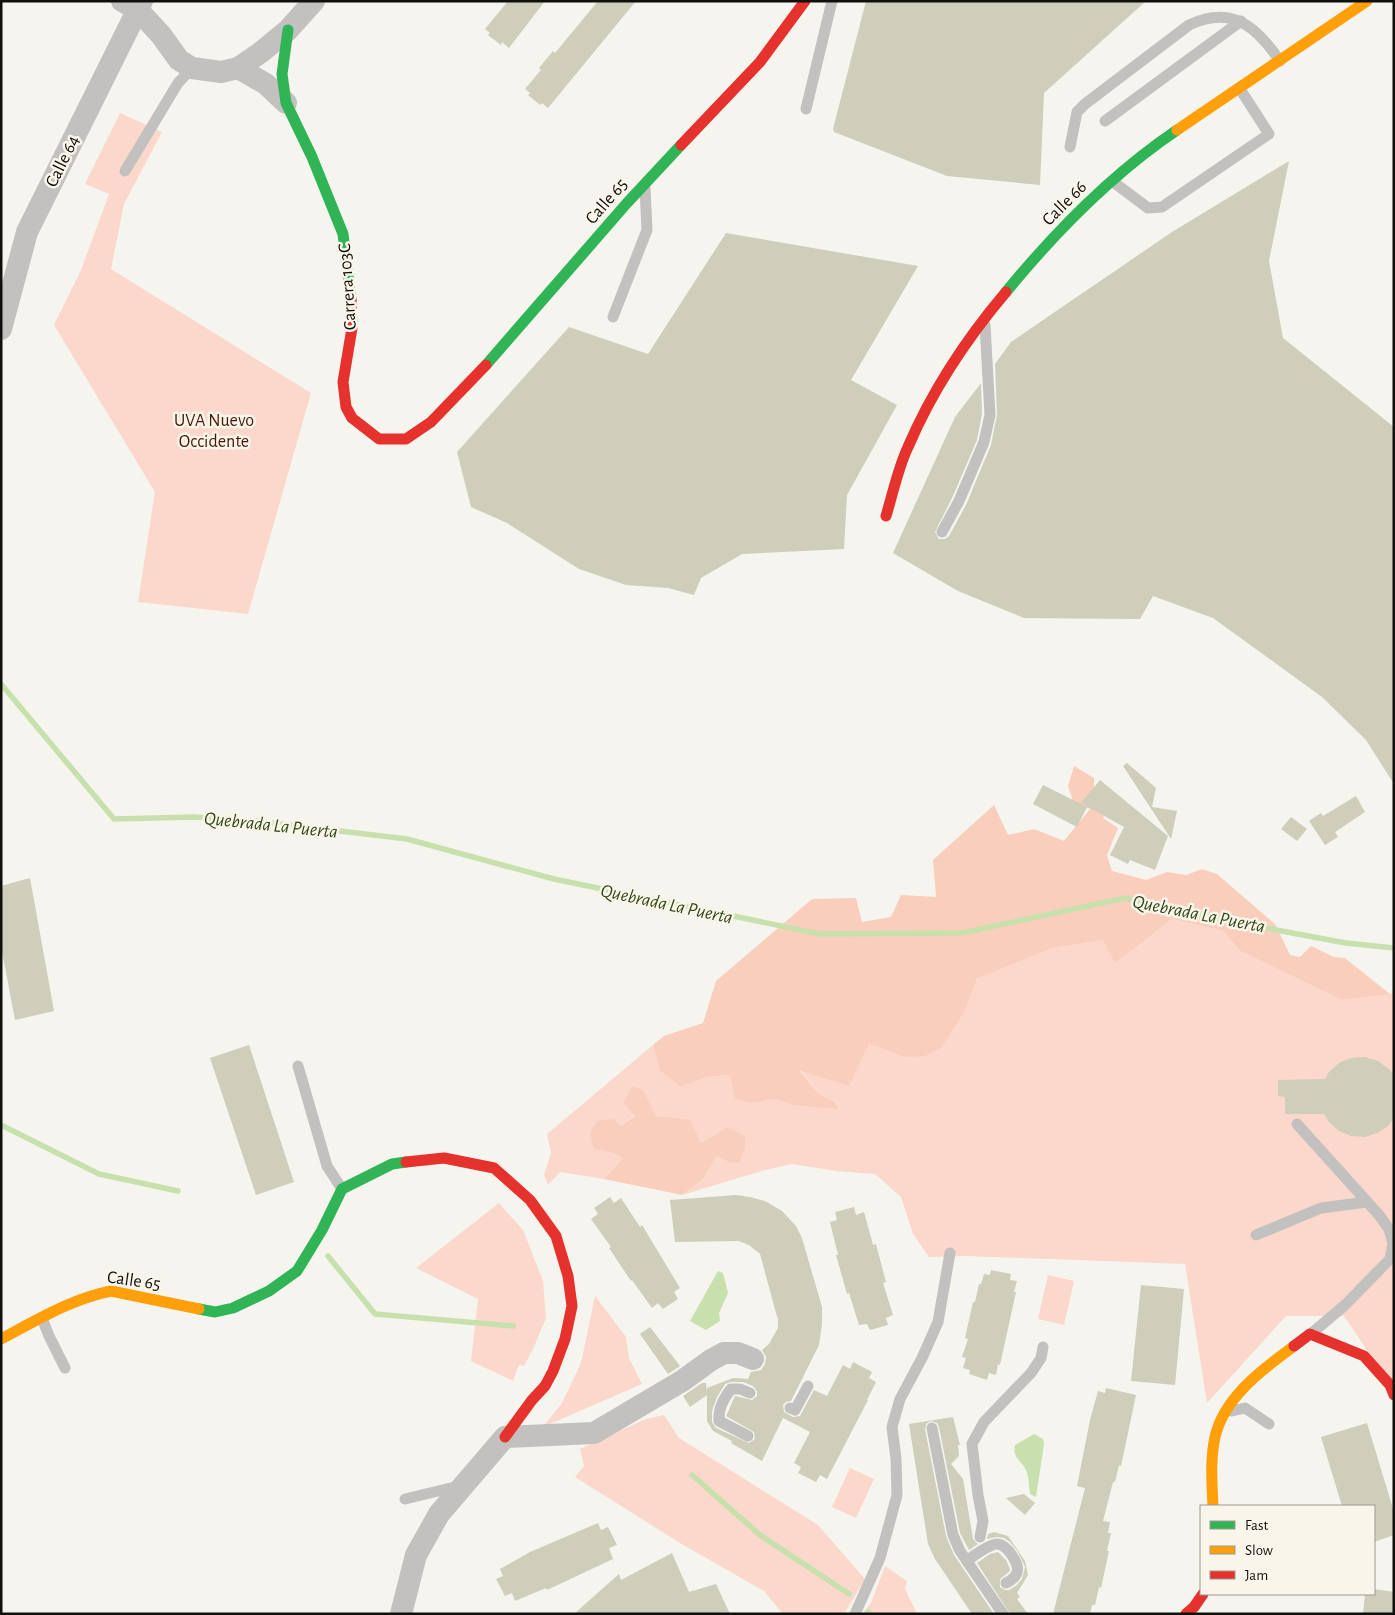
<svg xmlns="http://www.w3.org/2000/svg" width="1395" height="1615" viewBox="0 0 1395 1615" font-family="'Alegreya Sans',sans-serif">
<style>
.green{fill:#fbd8cb}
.forest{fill:#facebc}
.water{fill:#c7e0ae}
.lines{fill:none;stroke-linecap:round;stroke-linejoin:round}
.stream{stroke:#c7e0ae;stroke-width:5.5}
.building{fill:#cecebb;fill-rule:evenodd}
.lane{stroke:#c2c1bf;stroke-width:11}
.street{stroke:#c2c1bf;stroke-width:22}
.fast{stroke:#30b455;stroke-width:11}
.slow{stroke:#ff9f0a;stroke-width:11}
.jam{stroke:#e5322d;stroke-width:11}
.labels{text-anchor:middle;stroke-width:5;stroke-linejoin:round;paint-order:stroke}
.street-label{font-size:18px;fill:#100f0b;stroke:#faf5eb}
.park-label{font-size:18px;fill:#491908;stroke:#faf5eb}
.water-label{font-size:19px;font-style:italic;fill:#314918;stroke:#faf5eb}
</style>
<rect width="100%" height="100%" fill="#f6f4ee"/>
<g class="green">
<polygon points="120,113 162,132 124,204 111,269 311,393 248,614 138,602 155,492 54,325 81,270 109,194 85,184"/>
<polygon points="1172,919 1223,931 1240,951 1342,1000 1394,993 1394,1390 1344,1316 1286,1316 1207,1403 1185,1264 966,1256 929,1257 913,1234 901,1197 875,1174 836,1171 792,1164 765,1170 682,1195 702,1180 717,1156 728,1162 727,1127 701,1143 670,1117 657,1117 643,1091 632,1086 623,1102 635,1115 620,1126 595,1149 613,1153 623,1158 604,1179 560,1172 548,1185 544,1175 551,1153 547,1134 653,1045 660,1071 681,1087 707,1077 731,1075 753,1103 775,1099 793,1105 834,1101 819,1094 799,1069 808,1071 869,1044 904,1057 942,1047 965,1011 977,979 1053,948 1103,940 1115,962"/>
<polygon points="499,1203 523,1230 543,1281 546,1318 533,1349 524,1366 519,1365 513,1381 471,1361 478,1299 416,1268"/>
<polygon points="1048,1275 1074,1281 1064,1325 1038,1319"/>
<polygon points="595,1296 626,1337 629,1358 642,1384 543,1427 562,1403 581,1363"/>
<polygon points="664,1415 679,1438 818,1525 865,1579 844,1614 783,1614 764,1591 680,1543 575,1477 584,1466 580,1449 646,1419"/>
<polygon points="850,1468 874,1479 856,1518 832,1507"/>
<polygon points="885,1566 907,1581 905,1589 917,1614 863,1613 871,1603"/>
</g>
<g class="forest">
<polygon points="1074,766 1094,778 1094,799 1108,806 1103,818 1118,828 1107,855 1112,871 1146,880 1167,872 1186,875 1202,869 1217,874 1275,924 1290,955 1300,957 1311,946 1334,957 1345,958 1390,994 1342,1000 1240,951 1223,931 1172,919 1115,963 1103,940 1053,948 977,979 965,1011 942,1047 925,1056 904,1057 869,1044 849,1086 799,1070 819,1094 834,1101 838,1109 793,1105 775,1099 753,1103 735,1099 730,1075 707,1077 681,1087 660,1071 653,1045 664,1036 703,1023 716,981 812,899 856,898 862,922 891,917 901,895 936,897 933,860 994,805 1008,835 1034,829 1064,841 1090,809 1074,804 1068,786"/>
<polygon points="632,1086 643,1090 657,1117 670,1117 690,1120 701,1143 727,1127 745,1136 745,1148 739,1163 728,1162 717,1156 702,1180 682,1195 604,1179 623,1158 613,1153 594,1149 590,1133 597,1121 614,1119 620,1126 635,1116 623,1102"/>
</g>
<g class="water">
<polygon points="718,1271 723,1273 728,1293 719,1313 720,1321 706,1330 690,1321"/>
<path d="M 1034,1434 L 1043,1439 L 1044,1444 L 1036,1497 L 1030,1494 C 1029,1487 1029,1476 1026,1470 C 1021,1460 1012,1458 1015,1445 Z"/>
</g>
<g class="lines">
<g class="stream">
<polyline points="1,684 114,819 194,817 256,821 407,839 554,879 820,934 962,933 1125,898 1244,924 1346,943 1394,948"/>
<polyline points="1,1125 99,1174 178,1191"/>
<polyline points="328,1256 375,1314 513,1326"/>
<polyline points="692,1475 760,1535 849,1594"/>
<polyline points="868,1612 870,1614"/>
</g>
</g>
<g class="building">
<polygon points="508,1 545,1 509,48 502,42 501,45 488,35 490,33 485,29"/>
<polygon points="598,1 636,1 548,108 542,103 540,105 528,95 530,93 525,89 541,70 539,68 553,51 555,53"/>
<polygon points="866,1 1146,1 1044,93 1040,185 947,176 834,132 833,129"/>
<polygon points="1289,161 1269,261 1283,338 1394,427 1394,784 1366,740 1322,697 1213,618 1153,596 1140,619 1024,618 958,591 893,553 955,417 981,383 982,414 977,440 952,498 935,532 939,539 945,539 949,536 966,505 991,445 997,415 995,364 1011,342 1172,232"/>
<polygon points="726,233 918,266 851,380 897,405 847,495 844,549 742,554 701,578 694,595 668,588 626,585 579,569 507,523 471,507 457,452 569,327 648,354"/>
<polygon points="1127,763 1156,788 1152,807 1177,811 1171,839 1123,766"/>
<polygon points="1100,780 1168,836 1155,870 1130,860 1128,864 1110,855 1124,827 1081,803"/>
<polygon points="1043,785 1087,807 1077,827 1033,804"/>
<polygon points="1356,796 1365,812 1335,832 1338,837 1325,845 1309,821 1321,813 1323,816"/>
<polygon points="1291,817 1307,829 1297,841 1281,829"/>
<polygon points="30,878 54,1011 15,1020 1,946 1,886"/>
<polygon points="249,1045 294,1182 256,1195 210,1058"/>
<polygon points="1365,1057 1378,1061 1389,1069 1394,1075 1394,1118 1388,1126 1377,1133 1365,1137 1351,1136 1339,1131 1329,1122 1324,1114 1285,1114 1285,1097 1278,1096 1278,1080 1325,1079 1329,1072 1339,1063 1351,1058"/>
<path d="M 736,1195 L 750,1197 L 765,1201 L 782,1211 L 796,1226 L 802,1238 L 822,1307 L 822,1324 L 819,1345 L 791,1401 L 786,1402 L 783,1405 L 784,1412 L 793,1417 L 800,1416 L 814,1390 L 827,1396 L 843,1365 L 850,1369 L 853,1362 L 872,1372 L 869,1378 L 876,1382 L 867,1400 L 868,1400 L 827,1479 L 820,1475 L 816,1482 L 798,1473 L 801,1467 L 794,1463 L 810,1432 L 783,1418 L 762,1461 L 731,1443 L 732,1441 L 713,1431 L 707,1421 L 707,1395 L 690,1407 L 683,1396 L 702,1383 L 706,1383 L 707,1393 L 707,1388 L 733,1378 L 748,1379 L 751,1372 L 761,1370 L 765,1364 L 766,1357 L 762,1350 L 769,1344 L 778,1328 L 778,1320 L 760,1254 L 749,1245 L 739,1241 L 675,1242 L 670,1200 ZM 731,1382 L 743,1382 L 753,1386 L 757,1391 L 757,1396 L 752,1400 L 735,1396 L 727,1414 L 726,1416 L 754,1432 L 755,1439 L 749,1443 L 716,1428 L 712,1422 L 712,1411 L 717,1397 L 725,1384 Z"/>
<polygon points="610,1197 614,1203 621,1198 640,1227 642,1225 680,1288 674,1292 678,1299 663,1309 658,1303 652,1308 632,1280 631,1281 609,1248 611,1247 591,1219 598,1214 594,1208"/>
<polygon points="854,1207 856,1215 864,1212 873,1245 876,1244 886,1282 883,1283 893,1315 886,1318 888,1325 870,1330 867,1324 859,1325 849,1293 847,1294 836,1255 838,1255 830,1222 837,1220 835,1212"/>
<polygon points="991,1270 1011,1274 1010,1280 1017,1281 1014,1292 1016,1292 1000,1365 998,1364 996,1375 989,1373 987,1380 969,1374 970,1370 963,1368 966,1358 962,1357 968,1339 965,1338 973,1302 975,1302 979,1284 981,1284 984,1274 990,1275"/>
<polygon points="1141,1285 1184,1289 1175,1385 1131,1381"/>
<polygon points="650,1327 680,1366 668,1374 640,1334"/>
<polygon points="1106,1388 1136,1395 1121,1466 1119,1465 1115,1482 1113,1482 1103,1521 1110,1522 1108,1533 1111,1533 1107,1551 1109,1551 1101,1588 1099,1587 1095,1605 1092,1605 1090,1614 1053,1614 1085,1488 1077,1486 1090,1420 1098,1391 1105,1393"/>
<polygon points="953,1417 960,1445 958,1445 959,1456 951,1464 963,1479 973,1539 978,1544 969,1550 960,1533 939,1427 937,1423 931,1421 927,1423 925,1429 946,1536 954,1555 994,1614 972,1614 935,1559 928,1544 909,1424"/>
<polygon points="1367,1423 1394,1512 1394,1535 1374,1542 1374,1506 1342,1506 1321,1437"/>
<polygon points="1024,1494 1035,1503 1025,1515 1006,1498"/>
<polygon points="598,1523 601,1530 608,1527 617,1545 609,1548 613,1559 547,1590 546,1588 515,1601 512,1593 505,1596 496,1579 503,1576 500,1569 530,1552"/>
<polygon points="994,1532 1008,1536 1025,1561 1028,1575 1017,1593 1020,1597 1017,1599 1028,1614 1010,1614 977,1563 990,1554 998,1552 1006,1560 1010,1569 1009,1572 1000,1579 1000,1587 1005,1590 1009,1590 1017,1585 1022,1579 1025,1567 1018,1552 1010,1542 1004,1538 997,1537 987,1539 988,1534"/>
<polygon points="672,1553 689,1592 716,1584 730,1614 574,1614 619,1574 621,1580"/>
<polygon points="1374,1589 1394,1592 1394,1614 1363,1614 1365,1594 1374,1594"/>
</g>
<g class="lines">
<g class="lane">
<polyline points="806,109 832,1"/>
<polyline points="1105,121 1241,21"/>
<path d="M 1070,147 L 1077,112 L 1085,104 L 1189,25 C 1232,5 1256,26 1280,61"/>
<polyline points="125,171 178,83 192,68"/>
<polyline points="1112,181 1148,208 1162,207 1269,134 1240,89"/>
<polyline points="613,317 647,230 645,188"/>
<polyline points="942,532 959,501 984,442 990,415 985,325"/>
<polyline points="298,1066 327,1166 342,1189"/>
<polyline points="1297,1124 1379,1215 1389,1229 1393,1243 1390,1259 1345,1305 1312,1333"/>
<polyline points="1256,1235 1321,1208 1367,1202"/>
<polyline points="42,1318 49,1336 65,1368"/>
<polyline points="790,1408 795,1410 808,1386"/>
<polyline points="1232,1411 1245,1408 1269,1424"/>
<polyline points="932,1428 953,1535 960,1551 1003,1614"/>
<path d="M 748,1436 L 719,1421 C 718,1409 723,1399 731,1389 L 740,1389 L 750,1393"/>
<polyline points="405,1499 459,1486"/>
<polyline points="980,1537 983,1521 978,1495 972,1444 984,1422 1031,1373 1041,1358 1043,1347"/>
<path d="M 967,1561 C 973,1556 991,1543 998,1544 C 1007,1545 1020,1564 1017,1572 C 1016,1578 1010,1581 1006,1583"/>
<polyline points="855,1614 880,1558 897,1495 896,1459 892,1427 900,1399 922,1358 938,1322 950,1253"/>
</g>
<g class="street">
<polyline points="122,1 138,10 161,35 179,60 192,68 221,72 238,68 260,53 288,30 314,1"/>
<polyline points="238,68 266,84 286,103"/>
<polyline points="1,329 27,232 142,1"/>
<polyline points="401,1614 416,1555 439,1514 505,1437 594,1433 682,1381 711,1360 724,1353 738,1353 753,1359"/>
</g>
<g class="fast">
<polyline points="288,30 282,74 286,103 312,157 343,234 351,300"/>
<path d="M 1006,292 C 1056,231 1112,174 1177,130"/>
<polyline points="486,365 627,203 681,145"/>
<polyline points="199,1309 215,1312 233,1308 269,1291 297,1271 322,1230 342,1189 392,1164 406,1162"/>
</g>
<g class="slow">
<polyline points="1177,130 1367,1"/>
<path d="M 1,1339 C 37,1320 71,1299 111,1291 L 199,1309"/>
<path d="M 1213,1506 C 1212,1483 1210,1460 1215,1437 C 1224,1397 1263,1369 1294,1346"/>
</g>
<g class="jam">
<polyline points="681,145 760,62 805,1"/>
<polyline points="351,300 352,328 343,382 346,407 352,418 379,439 406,439 431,422 486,365"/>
<path d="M 886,516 C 893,493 898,468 908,447 C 932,391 967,338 1006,292"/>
<polyline points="406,1162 444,1158 494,1168 530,1200 556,1236 568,1276 572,1306 565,1339 553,1371 545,1386 532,1400 505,1437"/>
<polyline points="1294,1346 1310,1334 1364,1356 1390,1385 1394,1395"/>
<polyline points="1186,1614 1194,1607 1203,1594"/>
</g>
</g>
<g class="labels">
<g class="street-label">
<text transform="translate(62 161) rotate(-64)" y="6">Calle 64</text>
<text transform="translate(606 201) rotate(-49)" y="6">Calle 65</text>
<text transform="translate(1064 203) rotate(-45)" y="6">Calle 66</text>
<text transform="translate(347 287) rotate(-94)" y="6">Carrera 103C</text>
<text transform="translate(134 1280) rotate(8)" y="6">Calle 65</text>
</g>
<g class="park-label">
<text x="214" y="426">UVA Nuevo<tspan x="214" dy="21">Occidente</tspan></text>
</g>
<g class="water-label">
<text transform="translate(271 824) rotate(6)" y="7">Quebrada La Puerta</text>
<text transform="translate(667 903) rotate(12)" y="7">Quebrada La Puerta</text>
<text transform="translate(1199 913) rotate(11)" y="7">Quebrada La Puerta</text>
</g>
</g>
<rect width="1395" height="1615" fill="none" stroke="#100f0b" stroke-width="5"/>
<rect x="1200" y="1505" width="175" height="90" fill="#faf5eb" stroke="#9c9991"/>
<rect x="1210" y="1521" width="25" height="8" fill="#30b455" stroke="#9c9991"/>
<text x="1245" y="1530" font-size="15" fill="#100f0b">Fast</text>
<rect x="1210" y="1546" width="25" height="8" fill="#ff9f0a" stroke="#9c9991"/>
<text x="1245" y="1555" font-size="15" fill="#100f0b">Slow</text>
<rect x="1210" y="1571" width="25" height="8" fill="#e5322d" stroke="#9c9991"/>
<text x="1245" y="1580" font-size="15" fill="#100f0b">Jam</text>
</svg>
